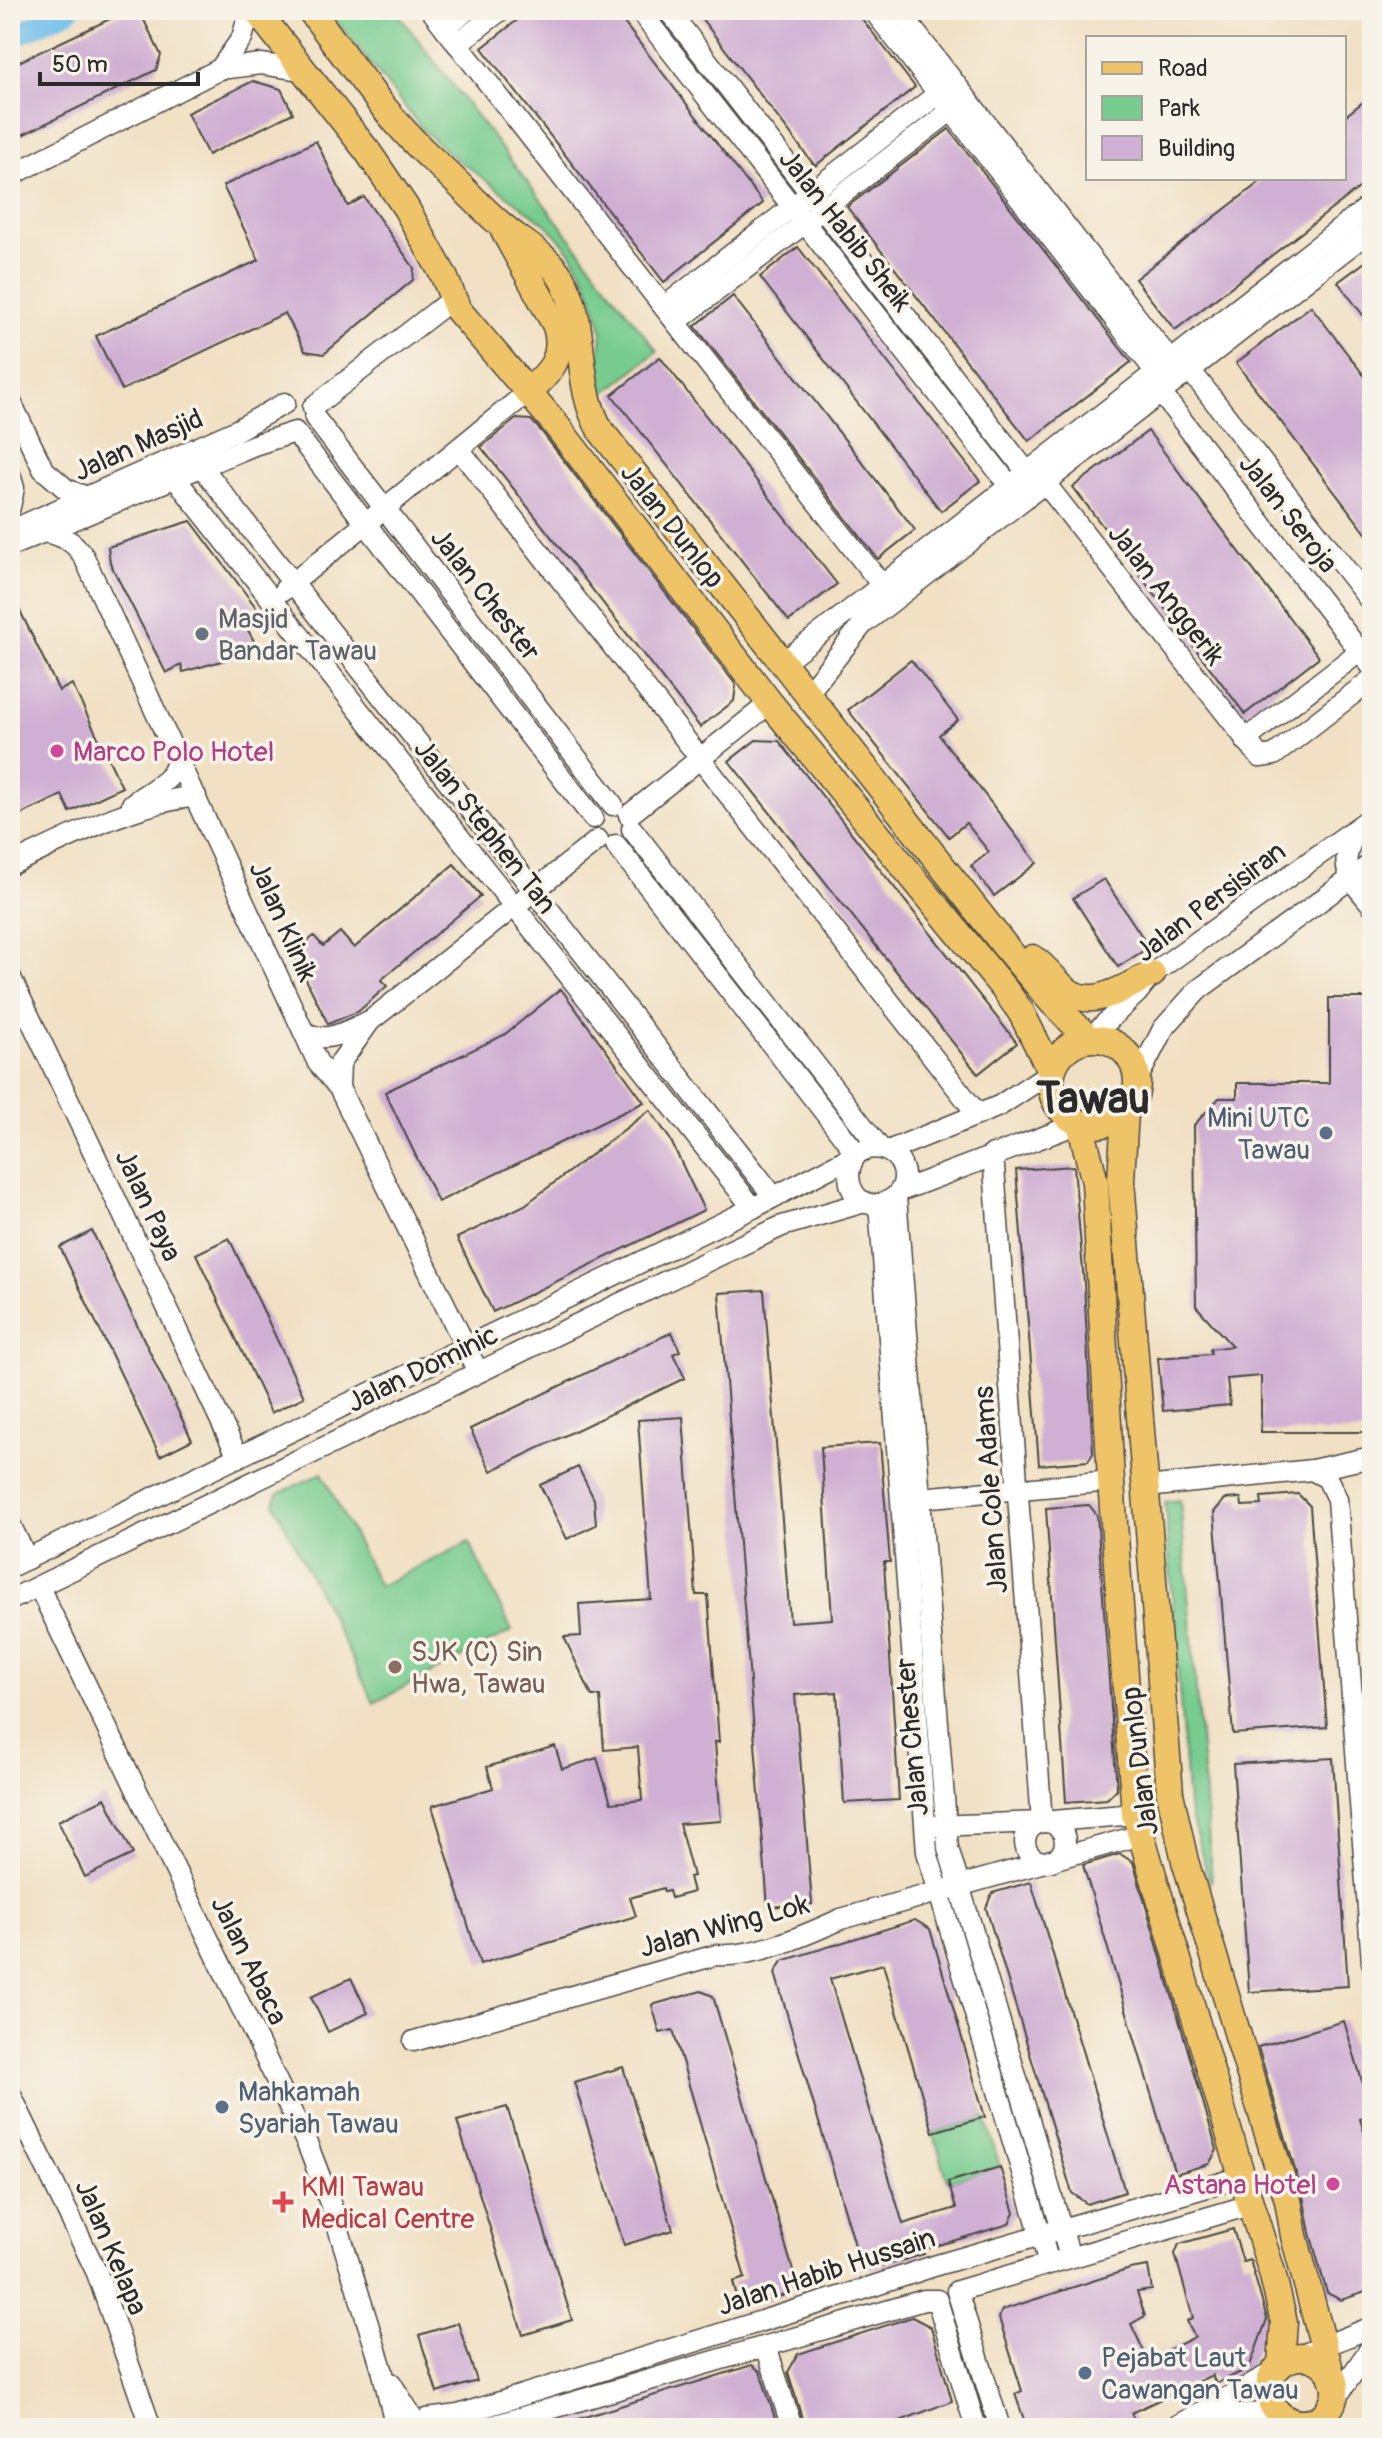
<svg xmlns="http://www.w3.org/2000/svg" width="1382" height="2438" viewBox="0 0 1382 2438" font-family="Pangolin,sans-serif">
<style>
.green{fill:#78cc8f;stroke:#527c5d;stroke-width:2}
.lines{fill:none;stroke-linecap:round;stroke-linejoin:round}
.canal{stroke:#70beea;stroke-width:22}
.building{fill:#cfafd3}
.minor-casing{stroke:#494642;stroke-width:23}
.major-casing{stroke:#494642;stroke-width:29}
.minor{stroke:#fff;stroke-width:20}
.major{stroke:#efc469;stroke-width:26}
.worship-dot{fill:#6b7280;stroke:#f7f3e8;stroke-width:3}
.hotel-dot{fill:#d1479c;stroke:#f7f3e8;stroke-width:3}
.service-dot{fill:#5c6f8a;stroke:#f7f3e8;stroke-width:3}
.education-dot{fill:#8d6e63;stroke:#f7f3e8;stroke-width:3}
.health-dot{fill:#e0444e;stroke:#f7f3e8;stroke-width:3}
.labels{text-anchor:middle;stroke-width:7;stroke-linejoin:round;paint-order:stroke}
.street-label{font-size:28px;fill:#2b2b2b;stroke:#f7f3e8}
.worship-label{font-size:28px;fill:#5b616d;stroke:#f7f3e8;text-anchor:start}
.hotel-label{font-size:28px;fill:#b23c85;stroke:#f7f3e8;text-anchor:start}
.service-label{font-size:28px;fill:#4e5e75;stroke:#f7f3e8;text-anchor:start}
.education-label{font-size:28px;fill:#785e54;stroke:#f7f3e8;text-anchor:start}
.health-label{font-size:28px;fill:#be3a42;stroke:#f7f3e8;text-anchor:start}
.town-label{font-size:44px;font-weight:bold;fill:#2b2b2b;stroke:#f7f3e8}
</style>
<rect width="100%" height="100%" fill="#f7f3e8"/>
<filter id="ink" filterUnits="userSpaceOnUse"><feTurbulence type="fractalNoise" baseFrequency=".0125" numOctaves="2"/><feDisplacementMap in="SourceGraphic" scale="16" xChannelSelector="R" yChannelSelector="G"/><feConvolveMatrix kernelMatrix="1 2 1 2 8 2 1 2 1" color-interpolation-filters="sRGB"/></filter>
<filter id="wash" filterUnits="userSpaceOnUse"><feTurbulence type="fractalNoise" baseFrequency=".006" numOctaves="4" result="noise"/><feDisplacementMap in="SourceGraphic" scale="32" xChannelSelector="R" yChannelSelector="G"/><feGaussianBlur stdDeviation="1.8" result="paint"/><feColorMatrix in="noise" values="0 0 0 0 0 0 0 0 0 0 0 0 0 0 0 0 0 1.4 0 .05"/><feComposite in="paint" operator="in"/></filter>
<g filter="url(#wash)">
<rect width="100%" height="100%" fill="#f1e0c3"/>
<g class="green">
<polygon points="328,10 395,10 657,351 601,396 598,372 602,332 599,317 586,279 570,251 547,225 450,154 424,131"/>
<polygon points="322,1473 379,1586 469,1542 512,1631 374,1703 274,1503 278,1494"/>
<polygon points="1180,1500 1212,1878 1210,1883 1188,1806 1165,1502"/>
<polygon points="985,2117 1000,2167 948,2182 933,2132"/>
</g>
<g class="lines">
<polyline class="canal" points="10,38 69,10"/>
</g>
<g id="blocks">
<g class="building">
<polygon points="129,10 139,10 161,55 156,70 10,141 10,66"/>
<polygon points="530,10 614,10 763,203 664,282 482,48"/>
<polygon points="695,10 855,10 915,87 815,166"/>
<polygon points="253,81 281,89 293,113 208,155 187,113"/>
<polygon points="1372,95 1372,178 1175,330 1135,279 1265,178 1344,178 1344,117"/>
<polygon points="949,129 1131,362 1029,441 847,207"/>
<polygon points="316,141 348,206 364,197 414,268 413,280 324,354 305,351 285,313 122,390 96,336 259,260 223,186"/>
<polygon points="798,247 980,481 941,511 760,277"/>
<polygon points="1372,257 1372,327 1338,282"/>
<polygon points="733,296 915,530 878,559 695,326"/>
<polygon points="1311,306 1372,386 1372,541 1236,363"/>
<polygon points="660,357 837,584 789,621 612,395"/>
<polygon points="516,419 531,420 541,431 736,685 734,701 700,727 481,447"/>
<polygon points="1148,431 1319,657 1245,714 1073,487"/>
<polygon points="191,521 261,614 245,625 254,641 238,651 239,656 183,672 181,665 166,673 110,563 108,547"/>
<polygon points="10,590 59,691 72,684 122,787 70,812 62,795 10,820"/>
<polygon points="911,660 958,720 939,735 1037,863 994,896 971,866 989,852 966,823 949,837 848,710"/>
<polygon points="756,740 779,741 1017,1043 978,1074 729,761"/>
<polygon points="454,864 481,896 381,980 387,986 359,1011 328,1024 293,953 314,936 323,946 340,932 354,948"/>
<polygon points="1104,879 1149,947 1118,967 1073,898"/>
<polygon points="561,989 644,1102 438,1202 385,1092 504,1035"/>
<polygon points="1329,998 1372,998 1372,1432 1261,1432 1261,1376 1227,1379 1230,1405 1163,1411 1158,1358 1211,1354 1210,1349 1232,1346 1196,1306 1194,1125 1219,1098 1237,1098 1237,1083 1329,1083"/>
<polygon points="650,1110 670,1139 704,1210 493,1312 457,1238 525,1205"/>
<polygon points="1074,1166 1084,1283 1093,1453 1088,1461 1039,1465 1016,1170"/>
<polygon points="92,1231 192,1440 160,1456 60,1247"/>
<polygon points="229,1238 304,1397 271,1413 196,1254"/>
<polygon points="764,1290 790,1622 832,1619 821,1447 880,1443 890,1562 884,1562 899,1800 844,1803 837,1692 795,1695 812,1904 768,1907 719,1293"/>
<polygon points="672,1332 680,1351 673,1354 685,1378 491,1471 470,1429"/>
<polygon points="683,1417 696,1595 708,1595 719,1742 715,1742 721,1821 679,1824 693,1876 689,1877 693,1892 671,1898 669,1891 664,1892 663,1888 630,1898 636,1916 480,1964 432,1806 493,1788 487,1767 555,1746 562,1769 597,1758 611,1803 642,1800 638,1747 604,1750 600,1696 592,1696 564,1637 581,1636 579,1604 651,1599 638,1420"/>
<polygon points="578,1467 594,1499 596,1525 567,1539 540,1485"/>
<polygon points="1298,1494 1310,1506 1327,1727 1233,1734 1214,1512 1225,1499 1241,1498 1242,1506 1262,1505 1261,1497"/>
<polygon points="1089,1505 1097,1515 1117,1789 1107,1799 1066,1802 1046,1508"/>
<polygon points="1333,1758 1348,1986 1249,1992 1233,1764"/>
<polygon points="105,1798 133,1854 85,1877 58,1821"/>
<polygon points="1120,1854 1133,1862 1217,2150 1209,2164 1175,2174 1083,1865"/>
<polygon points="1031,1882 1125,2192 1087,2204 1072,2193 986,1908 992,1893"/>
<polygon points="915,1920 930,1929 985,2117 933,2132 883,1964 830,1979 903,2224 956,2208 948,2182 1000,2167 1014,2213 1009,2224 923,2250 924,2254 873,2269 860,2262 775,1973 782,1961"/>
<polygon points="351,1978 368,2013 328,2032 311,1997"/>
<polygon points="701,1991 713,1996 796,2281 789,2294 740,2308 733,2282 745,2278 673,2030 660,2033 652,2005"/>
<polygon points="1344,2021 1372,2114 1372,2116 1360,2119 1372,2157 1372,2290 1341,2300 1327,2293 1310,2233 1303,2196 1258,2047"/>
<polygon points="623,2067 673,2230 624,2245 574,2082"/>
<polygon points="507,2107 572,2320 523,2335 457,2121"/>
<polygon points="1233,2229 1243,2262 1250,2260 1267,2319 1249,2368 1216,2384 1212,2375 1131,2413 1138,2428 1027,2428 1015,2394 1022,2391 999,2318 1002,2310 1130,2269 1148,2266 1152,2290 1137,2292 1145,2316 1131,2324 1148,2360 1195,2337 1187,2321 1193,2318 1175,2254 1179,2244"/>
<polygon points="912,2317 931,2327 952,2401 882,2428 805,2428 788,2372 798,2354"/>
<polygon points="458,2323 477,2381 437,2393 419,2335"/>
<polygon points="752,2365 760,2371 778,2428 563,2428 562,2424"/>
</g>
</g>
</g>
<g filter="url(#ink)">
<use href="#blocks" fill-opacity="0" stroke="#494642" stroke-width="2"/>
<g class="lines">
<g class="minor-casing">
<g id="minor">
<polyline points="431,10 881,584"/>
<polyline points="639,10 1009,485"/>
<polyline points="668,10 1026,471"/>
<polyline points="873,10 1155,371"/>
<polyline points="898,10 1170,360"/>
<polyline points="445,28 467,10"/>
<polyline points="457,44 501,10"/>
<polyline points="220,69 242,38 250,10"/>
<polyline points="10,176 220,69 261,64 302,70"/>
<polyline points="664,307 948,86"/>
<polyline points="676,322 961,103"/>
<polyline points="1190,370 1372,603"/>
<polyline points="1161,393 1372,667"/>
<polyline points="10,400 43,469 66,489 87,497"/>
<polyline points="313,407 451,300"/>
<polyline points="315,418 613,805"/>
<polyline points="459,449 978,1115"/>
<polyline points="202,467 774,1197"/>
<polyline points="10,474 14,488 10,507"/>
<polyline points="175,478 753,1208"/>
<polyline points="1045,483 1260,757 1274,755 1372,679"/>
<polyline points="10,531 235,431 285,403"/>
<path d="M 44,532 C 63,536 73,540 84,557 L 318,1063 L 339,1088 L 478,1372"/>
<polyline points="10,546 254,445 295,432 593,818"/>
<polyline points="284,590 528,392"/>
<polyline points="782,663 1372,204"/>
<polyline points="807,694 863,624 1372,229"/>
<polyline points="1245,740 1372,642"/>
<path d="M 132,804 C 150,789 179,780 177,755"/>
<polyline points="629,815 770,703"/>
<polyline points="632,829 880,1148"/>
<path d="M 1357,829 C 1337,867 1347,875 1372,905"/>
<polyline points="616,845 857,1154"/>
<path d="M 10,865 C 71,837 129,804 196,796"/>
<polyline points="10,976 238,1457"/>
<path d="M 304,1032 C 326,1045 346,1031 367,1022"/>
<polyline points="1089,1039 1137,993 1152,974 1372,817"/>
<polyline points="1137,1080 1163,1029 1198,990 1372,863"/>
<polyline points="339,1088 340,1063 370,1021 598,840"/>
<polyline points="888,1151 999,1106 1051,1072"/>
<polyline points="993,1154 1042,1822"/>
<polyline points="900,1191 1080,1123"/>
<polyline points="896,1196 948,1848 1070,2257"/>
<polyline points="879,1204 927,1852 1049,2263"/>
<polyline points="1312,1470 1327,1478 1337,1499 1372,1962"/>
<polyline points="1146,1487 1312,1470 1372,1457"/>
<polyline points="920,1498 1111,1481"/>
<polyline points="10,1524 27,1559"/>
<path d="M 10,1567 L 753,1208 L 864,1150 C 900,1139 920,1185 888,1201 C 858,1216 837,1179 857,1154"/>
<polyline points="39,1587 308,2146 332,2208 382,2369 396,2428"/>
<polyline points="10,1600 720,1255 782,1226 865,1202"/>
<circle cx="1045" cy="1842" r="20"/>
<polyline points="934,1826 1042,1822 1135,1814"/>
<path d="M 414,2041 L 716,1955 C 754,1958 806,1935 841,1919 L 1141,1835"/>
<polyline points="10,2093 97,2273 151,2428"/>
<polyline points="766,2346 792,2428"/>
<polyline points="1297,2357 1372,2327"/>
<polyline points="391,2383 413,2418"/>
<polyline points="1328,2409 1372,2346"/>
<polyline points="427,2419 458,2415 852,2293 937,2265 1242,2177"/>
<polyline points="1198,2420 1236,2414 1279,2413"/>
<polyline points="485,2428 924,2300 937,2300 976,2428"/>
<polyline points="1000,2428 957,2291 1250,2205"/>
<polyline points="1173,2428 1275,2371"/>
</g>
</g>
<g class="major-casing">
<g id="major">
<polyline points="256,10 368,152 406,208 444,276 458,310 553,421 770,703 1005,990 1021,1012 1051,1072"/>
<path d="M 310,10 C 349,60 386,118 433,160 C 456,180 476,203 499,223 C 520,242 547,254 562,279 C 589,326 573,385 601,431 L 1004,945 L 1051,1001 L 1089,1039"/>
<path d="M 504,231 L 556,326 C 565,358 550,372 528,392"/>
<path d="M 1033,958 C 1045,967 1054,979 1065,989 C 1092,1012 1126,986 1152,974"/>
<circle cx="1094" cy="1082" r="43"/>
<polyline points="1125,1112 1121,1180 1170,1793 1185,1861 1288,2200 1294,2236 1333,2381"/>
<polyline points="1080,1123 1095,1182 1111,1481 1135,1814 1242,2177 1272,2272 1284,2322 1281,2364"/>
<circle cx="1302" cy="2390" r="33"/>
</g>
</g>
<use href="#minor" class="minor"/>
<use href="#major" class="major"/>
</g>
</g>
<circle class="worship-dot" cx="202" cy="634" r="8"/>
<g class="hotel-dot">
<circle cx="57" cy="751" r="8"/>
<circle cx="1333" cy="2184" r="8"/>
</g>
<g class="service-dot">
<circle cx="1326" cy="1133" r="8"/>
<circle cx="222" cy="2107" r="8"/>
<circle cx="1085" cy="2373" r="8"/>
</g>
<circle class="education-dot" cx="395" cy="1667" r="8"/>
<path class="health-dot" d="M279 2190h8v8h8v8h-8v8h-8v-8h-8v-8h8z"/>
<g class="labels">
<g class="street-label">
<text transform="translate(846 230) rotate(52)" y="10">Jalan Habib Sheik</text>
<text transform="translate(138 444) rotate(-24)" y="10">Jalan Masjid</text>
<text transform="translate(1289 513) rotate(52)" y="10">Jalan Seroja</text>
<text transform="translate(673 525) rotate(52)" y="10">Jalan Dunlop</text>
<text transform="translate(486 594) rotate(52)" y="10">Jalan Chester</text>
<text transform="translate(1167 594) rotate(52)" y="10">Jalan Anggerik</text>
<text transform="translate(486 826) rotate(52)" y="10">Jalan Stephen Tan</text>
<text transform="translate(1210 901) rotate(-37)" y="10">Jalan Persisiran</text>
<text transform="translate(284 921) rotate(66)" y="10">Jalan Klinik</text>
<text transform="translate(149 1205) rotate(65)" y="10">Jalan Paya</text>
<text transform="translate(422 1368) rotate(-26)" y="10">Jalan Dominic</text>
<text transform="translate(990 1490) rotate(-94)" y="10">Jalan Cole Adams</text>
<text transform="translate(911 1737) rotate(-95)" y="10">Jalan Chester</text>
<text transform="translate(1139 1761) rotate(-97)" y="10">Jalan Dunlop</text>
<text transform="translate(724 1925) rotate(-15)" y="10">Jalan Wing Lok</text>
<text transform="translate(250 1960) rotate(64)" y="10">Jalan Abaca</text>
<text transform="translate(112 2247) rotate(67)" y="10">Jalan Kelapa</text>
<text transform="translate(826 2271) rotate(-18)" y="10">Jalan Habib Hussain</text>
</g>
<g class="worship-label">
<text x="218" y="628">Masjid<tspan x="218" dy="32">Bandar Tawau</tspan></text>
</g>
<g class="hotel-label">
<text x="73" y="761">Marco Polo Hotel</text>
<text x="1317" y="2194" text-anchor="end">Astana Hotel</text>
</g>
<g class="service-label">
<text x="1310" y="1127" text-anchor="end">Mini UTC<tspan x="1310" dy="32">Tawau</tspan></text>
<text x="238" y="2101">Mahkamah<tspan x="238" dy="32">Syariah Tawau</tspan></text>
<text x="1101" y="2367">Pejabat Laut<tspan x="1101" dy="32">Cawangan Tawau</tspan></text>
</g>
<g class="education-label">
<text x="411" y="1661">SJK (C) Sin<tspan x="411" dy="32">Hwa, Tawau</tspan></text>
</g>
<g class="health-label">
<text x="301" y="2196">KMI Tawau<tspan x="301" dy="32">Medical Centre</tspan></text>
</g>
<g class="town-label">
<text x="1093" y="1113">Tawau</text>
</g>
</g>
<rect width="1382" height="2438" fill="none" stroke="#f7f3e8" stroke-width="40"/>
<rect x="1086" y="36" width="260" height="144" fill="#f7f3e8" stroke="#a5a39c" stroke-width="2"/>
<rect x="1102" y="62" width="40" height="12" fill="#efc469" stroke="#a5a39c" stroke-width="2"/>
<text x="1158" y="76" font-size="24" fill="#2b2b2b">Road</text>
<rect x="1102" y="96" width="40" height="24" fill="#78cc8f" stroke="#a5a39c" stroke-width="2"/>
<text x="1158" y="116" font-size="24" fill="#2b2b2b">Park</text>
<rect x="1102" y="136" width="40" height="24" fill="#cfafd3" stroke="#a5a39c" stroke-width="2"/>
<text x="1158" y="156" font-size="24" fill="#2b2b2b">Building</text>
<path d="M40 72v12h158v-12" fill="none" stroke="#2b2b2b" stroke-width="4"/>
<text x="52" y="72" font-size="24" fill="#2b2b2b" stroke="#f7f3e8" stroke-width="6" paint-order="stroke">50 m</text>
</svg>
